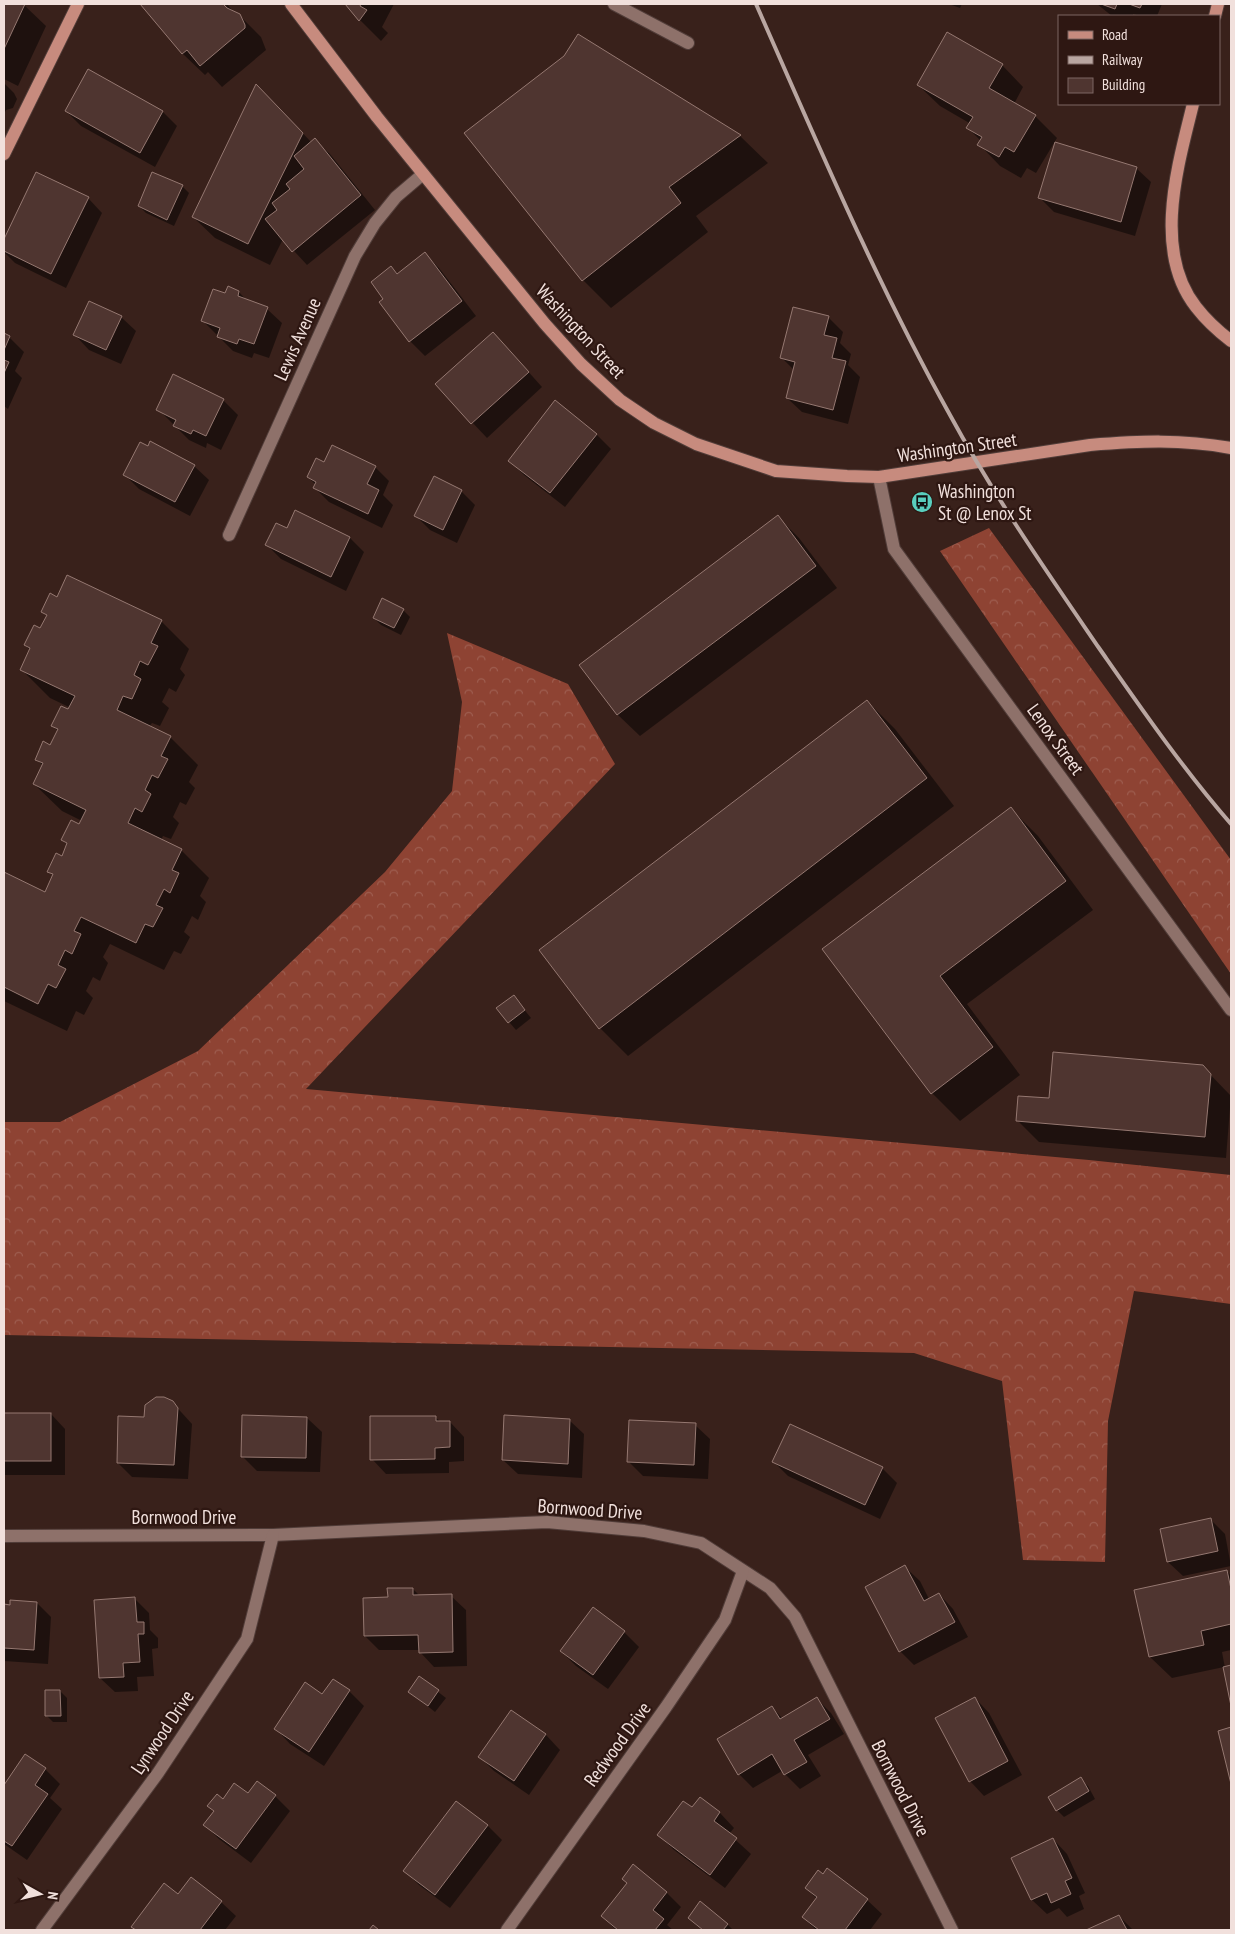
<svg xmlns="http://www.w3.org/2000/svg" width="1235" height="1934" viewBox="0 0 1235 1934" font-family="'PT Sans Narrow',sans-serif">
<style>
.forest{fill:url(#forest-crowns)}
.shadow{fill:#0007}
.building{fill:#4f3530;stroke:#957871}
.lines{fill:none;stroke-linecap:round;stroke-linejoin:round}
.minor-casing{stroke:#513d39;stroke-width:14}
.major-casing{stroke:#513d39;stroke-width:14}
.minor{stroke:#8e716a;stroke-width:12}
.major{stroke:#c78b7e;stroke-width:12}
.rail{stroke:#b9a6a1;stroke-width:4}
.labels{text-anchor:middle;stroke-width:4.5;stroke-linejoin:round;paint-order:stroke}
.street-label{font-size:19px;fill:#f1e0dc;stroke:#2e1712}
.poi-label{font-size:19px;fill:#f1e0dc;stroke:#2e1712;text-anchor:start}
</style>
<defs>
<pattern id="forest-crowns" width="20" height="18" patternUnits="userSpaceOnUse" patternTransform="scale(1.25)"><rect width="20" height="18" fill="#8e4333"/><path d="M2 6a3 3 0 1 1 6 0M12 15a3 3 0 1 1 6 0" fill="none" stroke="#9e5e50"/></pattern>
</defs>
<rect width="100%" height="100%" fill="#39211b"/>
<g class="forest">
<polygon points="989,528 1231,860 1231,974 940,551"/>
<polygon points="447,633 568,684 615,764 306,1089 1089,1160 1231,1175 1231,1304 1134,1291 1108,1421 1105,1562 1023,1560 1002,1381 914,1353 4,1335 4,1122 60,1122 198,1051 385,872 452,791 462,702"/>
</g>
<g class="shadow">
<polygon points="4,4 24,5 46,26 18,86 4,79"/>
<polygon points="141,4 222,4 230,14 232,13 225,4 227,4 234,13 239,15 261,37 266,50 222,87 208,72 205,75 183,54"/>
<polygon points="347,4 394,4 382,27 388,33 381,41 360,20"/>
<polygon points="949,4 962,4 960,8"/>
<polygon points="1097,4 1162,4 1157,16 1140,16 1133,14 1133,16 1112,16"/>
<polygon points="579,35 740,136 768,163 696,216 708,232 611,308 583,280 465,133 565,57"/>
<polygon points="1002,65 1023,87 1014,104 1035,116 1057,138 1036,173 1027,168 1021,178 1000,166 979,144 981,141 968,128 971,124 940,106 918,85"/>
<polygon points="89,70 163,112 177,126 155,167 81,126 66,111"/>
<polygon points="4,83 14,93 17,99 13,108 6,110 4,114"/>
<polygon points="278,107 312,143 315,140 330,154 375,210 307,265 283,239 270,265 215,238 193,217"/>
<polygon points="1136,168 1151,182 1135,236 1054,212 1040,198"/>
<polygon points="37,174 88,198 102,213 66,288 15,263 4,252 4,242"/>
<polygon points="182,186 189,193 174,226 146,213 139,206"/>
<polygon points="425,254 439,268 476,316 425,356 410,341 381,303 385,299 391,267 398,274"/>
<polygon points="229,288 239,292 248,302 267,309 282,323 269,358 254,353 252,358 233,351 203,321 226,295"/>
<polygon points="121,317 136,331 121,364 89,350 75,335"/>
<polygon points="828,317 843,332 840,343 851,354 848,365 860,377 848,424 802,412 787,398 794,370 782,358"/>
<polygon points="4,334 9,337 24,352 15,371 22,378 8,409 4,406"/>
<polygon points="507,348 542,387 487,438 437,385"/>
<polygon points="223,400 238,415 221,450 207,443 206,448 189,440 158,409"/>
<polygon points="596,434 611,449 565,507 524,475 510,461"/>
<polygon points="324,464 375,467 389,481 383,495 393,505 382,528 329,502 314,487 316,485 308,477"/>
<polygon points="194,466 209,480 190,516 139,489 124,474"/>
<polygon points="461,491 475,505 457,543 430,530 416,516"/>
<polygon points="296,512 350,538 364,552 346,591 281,559 267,545 287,530"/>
<polygon points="778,517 799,538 837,588 640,736 618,715 581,665"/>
<polygon points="58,598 161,621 189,649 180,669 185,675 176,692 169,688 162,702 169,708 160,726 152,723 149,727 170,737 198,765 189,782 195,788 186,805 180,802 173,817 179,823 171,839 163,836 161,840 181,850 209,878 200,896 206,902 198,920 192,916 184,932 190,937 181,954 174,951 164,970 110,944 103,957 108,963 100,981 93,977 86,991 93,998 84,1015 76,1011 67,1031 4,1001 4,874 45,894 54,876 49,871 62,857 68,845 62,840 79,826 82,821 62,811 34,784 43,766 37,759 51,747 58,731 53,726 71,708 50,698 22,670 31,651 25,645 41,630 47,616 43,612"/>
<polygon points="403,610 410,617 401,635 381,625 374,618"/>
<polygon points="867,701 895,729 954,806 628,1056 600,1028"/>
<polygon points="1011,809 1038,836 1093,910 967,1004 1020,1075 960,1121 932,1093 824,949"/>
<polygon points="514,997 531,1018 516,1030 498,1009"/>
<polygon points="1202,1066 1231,1096 1226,1158 1039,1142 1017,1120 1050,1100"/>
<polygon points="172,1402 192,1424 188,1479 132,1477 118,1463 146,1419"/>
<polygon points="4,1414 51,1414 65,1429 65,1475 4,1475"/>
<polygon points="435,1417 441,1422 450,1422 464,1437 464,1461 449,1462 449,1473 386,1474 372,1459"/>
<polygon points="307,1418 322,1432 320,1472 257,1471 242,1456"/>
<polygon points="569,1420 584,1434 582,1478 518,1474 503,1460"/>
<polygon points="695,1425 710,1439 708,1479 643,1476 628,1461"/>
<polygon points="773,1461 882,1468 897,1483 880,1519 788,1476"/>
<polygon points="1210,1519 1225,1534 1231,1566 1183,1576 1168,1562 1161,1530"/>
<polygon points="905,1567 920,1581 929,1599 939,1594 953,1609 968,1637 914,1665 900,1651"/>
<polygon points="1227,1571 1231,1576 1231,1650 1222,1652 1225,1668 1231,1666 1231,1700 1224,1667 1172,1678 1150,1657 1136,1591"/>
<polygon points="413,1589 420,1596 451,1596 466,1610 467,1666 434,1667 420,1652 420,1650 379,1650 365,1636 389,1598"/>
<polygon points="134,1598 149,1613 150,1630 158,1638 158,1648 152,1649 154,1676 137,1677 138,1691 115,1692 100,1678"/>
<polygon points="37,1603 51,1617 48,1664 4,1661 4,1605"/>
<polygon points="593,1609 624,1632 639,1647 608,1689 576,1666 561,1651"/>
<polygon points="420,1678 446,1698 435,1712 410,1692"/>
<polygon points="333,1681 349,1691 364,1706 324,1766 290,1744 276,1729 323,1696"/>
<polygon points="60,1691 67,1698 67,1722 53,1722 46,1715"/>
<polygon points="975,1698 989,1713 1022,1775 984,1796 970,1781"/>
<polygon points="817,1699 831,1713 844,1734 808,1755 821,1776 800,1789 782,1771 753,1788 739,1774 772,1707 783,1719"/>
<polygon points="511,1712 546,1735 560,1750 529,1795 494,1771 480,1757"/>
<polygon points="26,1756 45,1769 60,1784 50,1798 62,1809 27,1860 4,1844 4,1787"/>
<polygon points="1080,1779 1088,1786 1095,1799 1064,1817 1057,1810"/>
<polygon points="257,1783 275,1796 290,1811 251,1863 219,1839 205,1825 215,1812 209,1806 223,1800 248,1795"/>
<polygon points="700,1799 720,1813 734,1828 729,1834 751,1854 725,1888 674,1850 659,1835 692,1809"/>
<polygon points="487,1825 502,1840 450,1908 419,1885 405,1871"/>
<polygon points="1053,1839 1067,1854 1085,1893 1079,1896 1084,1909 1067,1917 1059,1908 1047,1914 1032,1900 1012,1858"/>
<polygon points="633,1866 667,1893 681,1907 667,1925 673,1930 616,1930 602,1916 628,1884"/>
<polygon points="806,1888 867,1900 882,1914 870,1930 816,1930 803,1917 817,1899"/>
<polygon points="179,1896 221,1902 236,1916 225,1930 137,1930 133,1927"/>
<polygon points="700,1903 728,1925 733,1930 703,1930 696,1925 689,1918"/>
<polygon points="1119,1916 1133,1930 1089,1930"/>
</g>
<g class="building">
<polygon points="4,4 25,4 4,49"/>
<polygon points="140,4 223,4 227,8 240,14 245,25 245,28 200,66 187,50 182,54"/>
<polygon points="345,4 361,4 360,6 367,10 359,21"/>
<polygon points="1101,4 1117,4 1115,9"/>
<polygon points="1129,4 1142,4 1140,8"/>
<polygon points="947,32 1003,64 989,88 1036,115 1014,152 1005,147 999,157 977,145 982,137 966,128 973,117 917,85"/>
<polygon points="578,34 741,135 669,187 681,203 582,281 464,133 564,56"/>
<polygon points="88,69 163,111 140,153 65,111"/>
<polygon points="256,84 303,133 248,244 192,217"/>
<polygon points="315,138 361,195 292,252 265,219 277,210 272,203 290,189 286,184 304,169 294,156"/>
<polygon points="1055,142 1137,167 1121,222 1038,198"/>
<polygon points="36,172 89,197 51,274 4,251 4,239"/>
<polygon points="152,172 183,185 167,220 138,206"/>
<polygon points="425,252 462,301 409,342 379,302 383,299 371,282 391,266 397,274"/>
<polygon points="228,286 239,291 238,296 268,307 254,344 239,339 237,344 217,337 220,328 201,321 213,289 225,293"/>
<polygon points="89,301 122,316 106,350 73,335"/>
<polygon points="793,307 829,316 824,335 837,338 832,358 846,361 833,410 786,398 795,362 780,358"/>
<polygon points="493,332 529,372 471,424 435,384"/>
<polygon points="4,333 10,336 4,350"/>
<polygon points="4,360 9,362 4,373"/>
<polygon points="173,374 224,399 206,436 193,430 191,434 173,426 176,420 156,410"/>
<polygon points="555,400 597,434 550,493 508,461"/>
<polygon points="150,441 195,465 175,502 123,475 140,442 148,446"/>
<polygon points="332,445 376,466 367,484 379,490 368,514 313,488 316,482 307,477 316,458 324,462"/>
<polygon points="434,476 462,490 443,530 414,516"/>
<polygon points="295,510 350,537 331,577 265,545 276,523 287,528"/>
<polygon points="778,515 816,566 617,715 579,665"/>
<polygon points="67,575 162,620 151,643 158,646 148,665 140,661 134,675 141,679 132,699 123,696 117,710 171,736 161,756 168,759 158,778 152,775 145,790 151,794 142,812 135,808 128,823 182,849 172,870 179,873 170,893 164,889 156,905 163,908 153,927 145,924 136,943 81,917 74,931 81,934 72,954 65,950 58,965 66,969 56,988 48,984 38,1004 4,987 4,872 45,892 53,874 47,872 56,853 62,856 67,843 61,840 71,820 79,824 86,810 33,784 43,763 35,760 43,741 50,745 58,729 51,726 61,706 68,709 75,696 20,670 30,648 24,645 34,625 40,628 47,615 41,612 50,593 57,597"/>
<polygon points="382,598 404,609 394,628 373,618"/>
<polygon points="867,700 927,778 599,1029 539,950"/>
<polygon points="1011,807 1066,881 940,976 993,1047 931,1094 822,949"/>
<polygon points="514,995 525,1010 508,1023 496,1008"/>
<polygon points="1053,1052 1203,1065 1211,1074 1205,1137 1016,1121 1018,1096 1049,1098"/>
<polygon points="156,1397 164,1397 173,1401 178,1408 174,1465 117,1463 118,1416 144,1417 145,1405"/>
<rect x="4" y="1413" width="47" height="48"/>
<polygon points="242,1415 307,1417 306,1458 241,1457"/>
<polygon points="504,1415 570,1419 568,1464 502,1460"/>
<polygon points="370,1416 436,1416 436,1421 450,1421 450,1447 435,1448 435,1459 370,1460"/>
<polygon points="629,1420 696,1423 694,1465 627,1462"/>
<polygon points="790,1424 883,1467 865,1505 772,1462"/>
<polygon points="1211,1518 1218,1551 1167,1562 1160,1529"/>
<polygon points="905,1565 924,1601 939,1593 955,1622 899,1652 865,1587"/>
<polygon points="1227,1570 1231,1589 1231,1624 1201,1631 1204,1645 1149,1657 1134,1590"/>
<polygon points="387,1588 413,1588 413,1595 452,1594 453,1652 419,1653 418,1635 364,1636 363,1598 388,1597"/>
<polygon points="135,1597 137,1622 144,1622 144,1634 138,1634 140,1662 123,1663 124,1677 99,1678 94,1600"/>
<polygon points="10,1600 37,1602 34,1650 4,1648 4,1604 10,1605"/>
<polygon points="593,1607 625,1631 593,1675 560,1651"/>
<polygon points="1231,1665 1231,1706 1223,1667"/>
<polygon points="419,1676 439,1690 428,1706 408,1692"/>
<polygon points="333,1679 350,1690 309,1752 274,1729 305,1682 322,1694"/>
<polygon points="45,1690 60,1690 61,1716 45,1716"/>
<polygon points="817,1697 830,1719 794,1740 807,1762 784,1775 772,1754 738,1775 717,1739 772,1706 780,1719"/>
<polygon points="975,1697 1008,1761 969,1782 935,1718"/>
<polygon points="511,1710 546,1734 514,1781 478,1757"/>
<polygon points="1231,1727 1231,1784 1218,1731"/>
<polygon points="25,1754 46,1768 35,1785 48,1794 12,1846 4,1841 4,1785"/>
<polygon points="1081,1777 1089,1791 1056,1811 1048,1797"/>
<polygon points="257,1781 276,1795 236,1849 203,1825 214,1811 207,1806 217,1794 223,1799 234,1783 248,1793"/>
<polygon points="700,1797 720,1812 714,1821 737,1838 710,1875 657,1835 683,1801 692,1807"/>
<polygon points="456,1801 488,1825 435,1895 403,1871"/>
<polygon points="1053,1838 1072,1878 1065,1881 1071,1894 1051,1903 1047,1893 1031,1900 1011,1858"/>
<polygon points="633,1864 667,1892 653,1910 664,1919 655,1930 618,1930 601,1916 627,1883 622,1879"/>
<polygon points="827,1868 868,1899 845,1930 819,1930 802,1917 817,1897 805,1888 818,1870 823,1874"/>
<polygon points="191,1877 222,1901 200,1930 136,1930 131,1927 164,1883 178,1894"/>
<polygon points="700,1901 728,1924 723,1930 703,1930 688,1918"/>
<polygon points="1119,1915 1127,1930 1086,1930"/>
<polygon points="373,1925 379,1930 369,1930"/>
</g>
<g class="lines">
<g class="minor-casing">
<g id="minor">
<polyline points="614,4 688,43"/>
<polyline points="879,477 894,549 1231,1010"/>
<polyline points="229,535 355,256 375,223 396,197 423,174"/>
<polyline points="4,1536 273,1535 547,1522 644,1531 701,1543 770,1588 795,1617 952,1930"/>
<polyline points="42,1930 158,1773 247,1639 273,1535"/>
<polyline points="507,1930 666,1707 725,1620 743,1571"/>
</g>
</g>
<g class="major-casing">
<g id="major">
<path d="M 291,4 L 377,117 L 545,324 L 581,364 L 620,400 L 654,423 L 696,444 L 776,471 L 847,476 L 879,477 L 1090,445 C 1141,441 1180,439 1231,448"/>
<polyline points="1215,16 1218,4"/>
<path d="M 1193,104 C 1178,165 1152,251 1196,307 C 1206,320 1218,331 1231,341"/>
<polyline points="4,154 78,4"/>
</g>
</g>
<use href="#minor" class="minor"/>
<use href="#major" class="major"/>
<path class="rail" d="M 756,4 C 817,142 876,282 950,415 C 994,496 1047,572 1099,648 C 1141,708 1183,769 1231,824"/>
</g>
<defs>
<g id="bus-disc" transform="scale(1.125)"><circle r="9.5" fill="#59cebe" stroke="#2e1712"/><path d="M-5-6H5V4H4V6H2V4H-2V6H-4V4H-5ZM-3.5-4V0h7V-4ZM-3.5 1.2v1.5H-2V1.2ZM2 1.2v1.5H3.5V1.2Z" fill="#111"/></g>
</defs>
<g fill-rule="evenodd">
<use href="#bus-disc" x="922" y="502"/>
</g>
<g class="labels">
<g class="street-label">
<text transform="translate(581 331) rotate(47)" y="7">Washington Street</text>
<text transform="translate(297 339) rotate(-66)" y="7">Lewis Avenue</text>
<text transform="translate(957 447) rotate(-8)" y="7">Washington Street</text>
<text transform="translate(1056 739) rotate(54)" y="7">Lenox Street</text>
<text transform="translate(590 1509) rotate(4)" y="7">Bornwood Drive</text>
<text x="184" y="1524">Bornwood Drive</text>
<text transform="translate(162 1732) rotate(-56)" y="7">Lynwood Drive</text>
<text transform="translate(617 1744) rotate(-54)" y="7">Redwood Drive</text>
<text transform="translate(901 1788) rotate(63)" y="7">Bornwood Drive</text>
</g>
<g class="poi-label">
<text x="938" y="498">Washington<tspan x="938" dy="22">St @ Lenox St</tspan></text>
</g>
</g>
<rect width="1235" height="1934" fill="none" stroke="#f1e0dc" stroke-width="10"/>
<rect x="1058" y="15" width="162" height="90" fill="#2e1712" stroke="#7c6763"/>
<rect x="1068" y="31" width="25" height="8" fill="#c78b7e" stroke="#7c6763"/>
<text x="1102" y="40" font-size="15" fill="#f1e0dc">Road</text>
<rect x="1068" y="56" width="25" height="8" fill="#b9a6a1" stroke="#7c6763"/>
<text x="1102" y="65" font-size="15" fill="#f1e0dc">Railway</text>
<rect x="1068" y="78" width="25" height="15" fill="#4f3530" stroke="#7c6763"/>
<text x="1102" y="90" font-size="15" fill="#f1e0dc">Building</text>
<g transform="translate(40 1894) rotate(98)" stroke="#2e1712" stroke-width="4" paint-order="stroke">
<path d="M0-4L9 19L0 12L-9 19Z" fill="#f1e0dc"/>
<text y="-8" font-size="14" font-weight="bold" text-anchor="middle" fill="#f1e0dc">N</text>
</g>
</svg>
